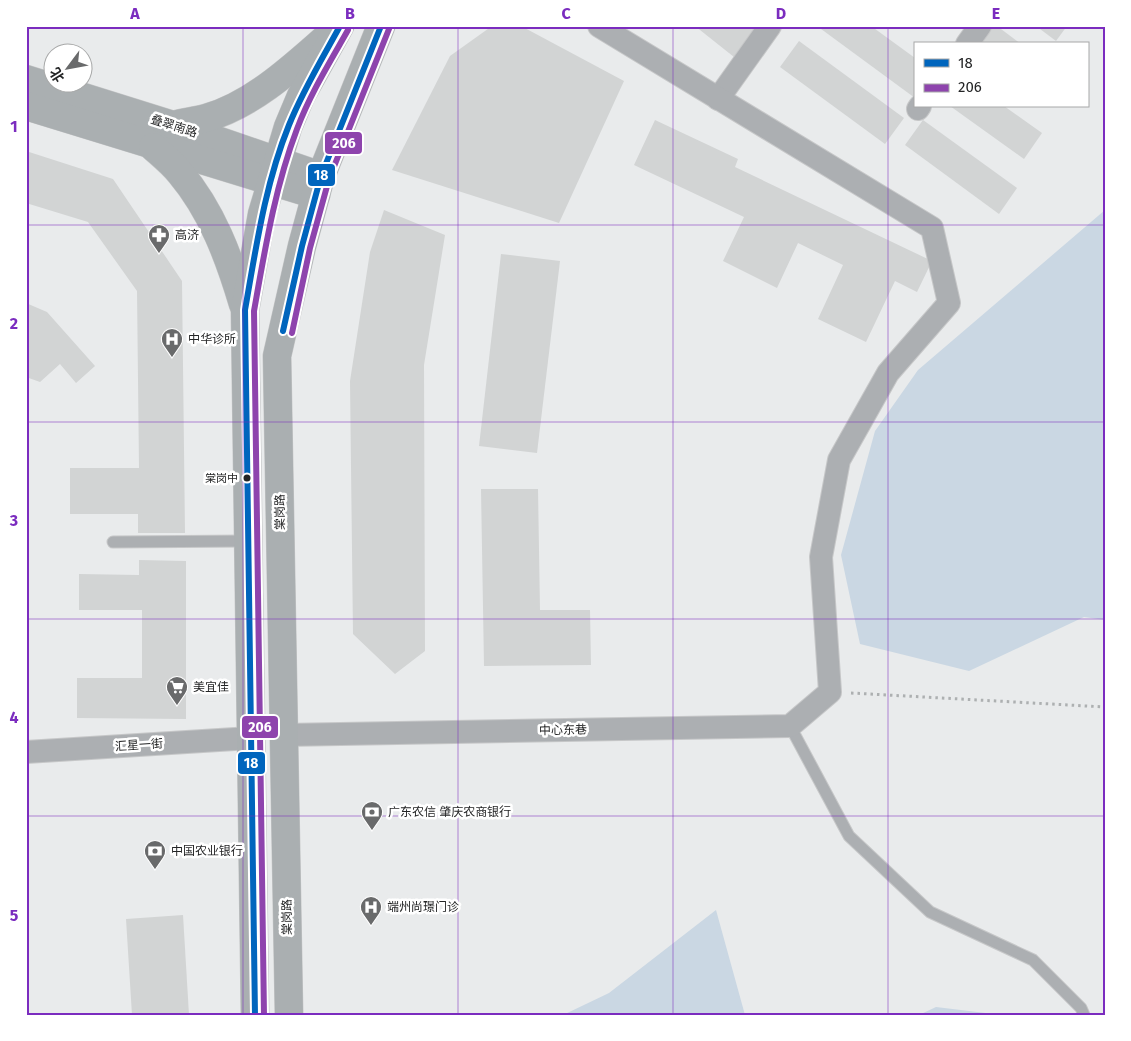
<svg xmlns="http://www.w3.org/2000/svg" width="1131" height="1041" viewBox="0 0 1131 1041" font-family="'Fira Sans','Noto Sans SC',sans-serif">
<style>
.green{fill:#cad7e3}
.building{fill:#d2d4d4}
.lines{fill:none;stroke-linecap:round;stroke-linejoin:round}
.service-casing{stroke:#c6c7c8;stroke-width:13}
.minor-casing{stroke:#c6c7c8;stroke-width:24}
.secondary-casing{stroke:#c6c7c8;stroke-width:29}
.path{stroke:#adb0b1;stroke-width:3;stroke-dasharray:2.5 4;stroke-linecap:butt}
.service{stroke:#acafb2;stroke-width:11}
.minor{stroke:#acafb2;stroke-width:22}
.secondary{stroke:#aaafb1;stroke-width:28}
.bus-1-casing{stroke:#fff;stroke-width:10}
.bus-2-casing{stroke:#fff;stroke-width:10}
.bus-1{stroke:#0065bd;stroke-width:6}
.bus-2{stroke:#8e44ad;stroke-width:6}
.grid{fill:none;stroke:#7b2cbf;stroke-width:1;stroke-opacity:0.55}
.bus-dot{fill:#242526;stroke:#fff;stroke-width:2}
.labels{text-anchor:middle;stroke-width:5;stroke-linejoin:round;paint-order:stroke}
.bus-label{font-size:11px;fill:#242526;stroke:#fff;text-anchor:end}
.street-label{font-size:12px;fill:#242526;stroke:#fff}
.poi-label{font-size:12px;fill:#242526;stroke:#fff;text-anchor:start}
.line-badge{stroke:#fff;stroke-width:2}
.badge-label{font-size:14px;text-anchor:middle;font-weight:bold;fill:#fff}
.neatline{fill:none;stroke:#7b2cbf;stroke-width:2}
.grid-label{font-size:16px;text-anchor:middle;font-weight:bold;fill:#7b2cbf}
</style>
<rect width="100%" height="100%" fill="#e9ebec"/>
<g class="green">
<polygon points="1105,210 1105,620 1084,617 969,671 860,644 841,555 875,431 918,370"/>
<polygon points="716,910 745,1015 563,1015 609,993"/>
<polygon points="936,1007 1002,1015 919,1015"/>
</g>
<g class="building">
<polygon points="492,26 521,26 624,81 559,223 392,170 450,56"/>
<polygon points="695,26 758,26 734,57"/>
<polygon points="817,26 871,26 915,58 915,98"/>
<polygon points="992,26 997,26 1021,44 979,44"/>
<polygon points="1036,26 1067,26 1056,41"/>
<polygon points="799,41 904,118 885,144 780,67"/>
<polygon points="950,106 1004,106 1042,133 1024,159"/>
<polygon points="655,120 738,159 735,167 932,261 917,292 895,281 866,342 818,319 843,265 798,243 777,288 723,261 744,217 634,165"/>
<polygon points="923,120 1017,188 999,214 905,145"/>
<polygon points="26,151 113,179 182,281 185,533 138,533 138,514 70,514 70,468 139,468 137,291 88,222 26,203"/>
<polygon points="384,210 445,235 424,365 425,651 395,674 353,634 350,381 370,252"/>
<polygon points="501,254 560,261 537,453 479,446"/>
<polygon points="26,303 47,312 95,366 76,383 60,364 40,382 26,377"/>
<polygon points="481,489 538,489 540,610 590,610 591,665 484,666"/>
<polygon points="139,560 186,561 186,719 77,718 77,678 142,678 142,610 79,610 79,574 139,575"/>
<polygon points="183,915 189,1015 132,1015 126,919"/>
</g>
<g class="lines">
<g class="service-casing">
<g id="service">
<polyline points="113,542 248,541"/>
<polyline points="790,726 849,836 930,912 1033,960 1081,1008 1084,1015"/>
</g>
</g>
<g class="minor-casing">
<g id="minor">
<polyline points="967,44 980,26"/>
<polyline points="718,99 770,26"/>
<polyline points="918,109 920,106"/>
<polyline points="284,735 790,726 830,692 821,557 839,460 888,373 949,303 932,228 599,26"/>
<polyline points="26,752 251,738"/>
</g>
</g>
<g class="secondary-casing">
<g id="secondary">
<polyline points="26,79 173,125 321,176"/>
<polyline points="26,106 316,195"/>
<path d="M 173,125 C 184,122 195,121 206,118 C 252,105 292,68 327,37"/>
<path d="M 153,147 C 162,155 172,163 180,173 C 212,211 229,257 243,304"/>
<polyline points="255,1015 245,310 262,214 288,127 301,96 340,26"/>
<polyline points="289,1015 277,356 302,246 321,176 381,26"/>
</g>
</g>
<polyline class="path" points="851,693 1105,707"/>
<use href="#service" class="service"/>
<use href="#minor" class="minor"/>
<use href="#secondary" class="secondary"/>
<g class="bus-1-casing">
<g id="bus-1">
<polyline points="283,331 302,246 321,176 381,26"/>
<path d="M 255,1015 L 245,310 C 256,248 265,184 289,125 C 303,90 322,59 340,26"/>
</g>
</g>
<g class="bus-2-casing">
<g id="bus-2">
<polyline points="292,333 310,248 329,179 389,29"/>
<path d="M 264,1015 L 254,311 C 265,249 275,187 297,129 C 310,94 330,62 348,30"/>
</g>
</g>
<use href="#bus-1" class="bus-1"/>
<use href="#bus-2" class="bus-2"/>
</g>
<path class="grid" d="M 243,26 L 243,1015M 458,26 L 458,1015M 673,26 L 673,1015M 888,26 L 888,1015M 26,225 L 1105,225M 26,422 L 1105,422M 26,619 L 1105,619M 26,816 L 1105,816"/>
<defs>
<g id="pharmacy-pin" transform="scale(1.125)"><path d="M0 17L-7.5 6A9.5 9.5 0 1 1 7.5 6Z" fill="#696a6b" stroke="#fff"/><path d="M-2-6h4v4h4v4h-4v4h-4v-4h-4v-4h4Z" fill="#fff"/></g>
<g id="hospital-pin" transform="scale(1.125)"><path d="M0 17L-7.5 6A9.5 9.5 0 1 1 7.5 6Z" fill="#696a6b" stroke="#fff"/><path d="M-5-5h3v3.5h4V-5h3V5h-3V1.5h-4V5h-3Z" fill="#fff"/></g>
<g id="supermarket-pin" transform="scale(1.125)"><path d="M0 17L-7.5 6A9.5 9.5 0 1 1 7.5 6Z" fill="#696a6b" stroke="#fff"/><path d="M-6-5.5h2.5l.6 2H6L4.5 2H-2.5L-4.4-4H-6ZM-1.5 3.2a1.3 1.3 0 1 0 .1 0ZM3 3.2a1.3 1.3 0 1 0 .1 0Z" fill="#fff"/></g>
<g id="bank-pin" transform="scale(1.125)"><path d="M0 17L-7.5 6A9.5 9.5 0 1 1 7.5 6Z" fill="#696a6b" stroke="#fff"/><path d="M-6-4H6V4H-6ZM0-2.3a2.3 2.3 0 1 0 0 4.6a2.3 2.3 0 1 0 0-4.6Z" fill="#fff"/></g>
</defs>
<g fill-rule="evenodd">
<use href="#pharmacy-pin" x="159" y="235"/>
<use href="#hospital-pin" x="172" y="339"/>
<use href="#supermarket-pin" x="177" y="687"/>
<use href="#bank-pin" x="372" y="812"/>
<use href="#bank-pin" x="155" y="851"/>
<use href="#hospital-pin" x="371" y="907"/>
</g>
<circle class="bus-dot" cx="247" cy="478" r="4.5"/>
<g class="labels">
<g class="bus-label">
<text x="238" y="482">棠岗中</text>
</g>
<g class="street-label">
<text transform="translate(174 126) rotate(18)" y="4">叠翠南路</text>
<text transform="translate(280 512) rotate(-91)" y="4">棠岗路</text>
<text transform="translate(563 730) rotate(-1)" y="4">中心东巷</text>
<text transform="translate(139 745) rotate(-4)" y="4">汇星一街</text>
<text transform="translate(287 917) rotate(-91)" y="4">棠岗路</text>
</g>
<g class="poi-label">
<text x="175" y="239">高济</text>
<text x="188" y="343">中华诊所</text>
<text x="193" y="691">美宜佳</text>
<text x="388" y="816">广东农信 肇庆农商银行</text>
<text x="171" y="855">中国农业银行</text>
<text x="387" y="911">端州尚璟门诊</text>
</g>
</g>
<g class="line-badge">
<rect x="324" y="131" width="39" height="24" rx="5" fill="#8e44ad"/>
<rect x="307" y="163" width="29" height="24" rx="5" fill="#0065bd"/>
<rect x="241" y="715" width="38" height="24" rx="5" fill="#8e44ad"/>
<rect x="237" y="751" width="29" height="24" rx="5" fill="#0065bd"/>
</g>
<g class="badge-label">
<text x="344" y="148">206</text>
<text x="321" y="180">18</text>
<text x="260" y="732">206</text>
<text x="251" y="768">18</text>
</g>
<rect width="1131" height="1041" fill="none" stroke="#ffffff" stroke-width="55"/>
<rect x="914" y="42" width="175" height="65" fill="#ffffff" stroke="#a7a8a8"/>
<rect x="924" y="59" width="25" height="8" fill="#0065bd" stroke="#a7a8a8"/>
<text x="958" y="68" font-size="15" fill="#242526">18</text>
<rect x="924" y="84" width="25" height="8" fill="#8e44ad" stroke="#a7a8a8"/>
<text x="958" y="92" font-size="15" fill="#242526">206</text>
<g transform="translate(68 68) rotate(238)"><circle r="24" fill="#ffffff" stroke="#a7a8a8"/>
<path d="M0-4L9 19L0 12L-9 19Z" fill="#696a6b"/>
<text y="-8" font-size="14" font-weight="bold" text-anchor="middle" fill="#242526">北</text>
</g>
<rect x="28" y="28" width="1076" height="986" class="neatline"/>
<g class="grid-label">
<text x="135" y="19">A</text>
<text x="350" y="19">B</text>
<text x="566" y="19">C</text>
<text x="781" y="19">D</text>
<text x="996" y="19">E</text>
<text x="14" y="132">1</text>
<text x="14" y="329">2</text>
<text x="14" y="526">3</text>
<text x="14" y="723">4</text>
<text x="14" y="921">5</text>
</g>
</svg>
